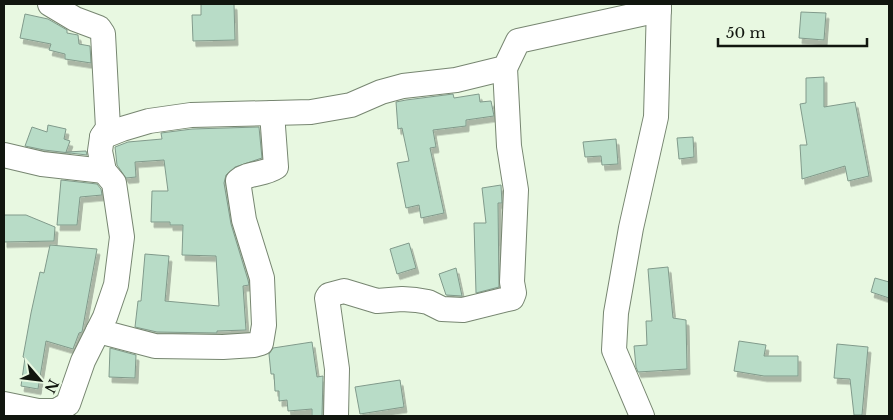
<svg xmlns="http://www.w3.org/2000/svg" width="893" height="420" viewBox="0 0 893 420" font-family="'Libre Baskerville',serif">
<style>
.building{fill:#b8dcc7;stroke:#819a8b;filter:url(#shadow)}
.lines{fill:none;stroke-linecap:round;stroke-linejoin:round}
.minor-casing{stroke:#778671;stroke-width:26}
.minor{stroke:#fff;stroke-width:24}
</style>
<defs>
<filter id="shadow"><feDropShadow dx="3" dy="5.5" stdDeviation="0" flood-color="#0004"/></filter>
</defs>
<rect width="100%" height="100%" fill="#e8f8e1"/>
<g class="building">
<polygon points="201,4 234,4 235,40 193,41 192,15 201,15"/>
<polygon points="801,12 826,13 824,40 799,38"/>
<polygon points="25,14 48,19 67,30 67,33 78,35 79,44 90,46 91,63 65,59 65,54 49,50 51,44 20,38"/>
<polygon points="824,77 824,107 855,102 869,176 848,181 845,166 802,179 800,145 807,145 800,104 806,103 806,78"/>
<polygon points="453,94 454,98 479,94 480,102 491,101 494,116 466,120 466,126 433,130 436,147 430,148 444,213 421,218 419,205 406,208 397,163 409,161 402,128 398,129 396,102 406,100"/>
<polygon points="48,125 66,129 64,139 70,141 66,152 86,151 87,155 44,150 25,146 32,127 47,132"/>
<polygon points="259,127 262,158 235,167 226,175 224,183 231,224 248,280 249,285 243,286 246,330 217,331 217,333 157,332 135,327 138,301 141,301 145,254 169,256 165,301 219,306 216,256 182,255 183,225 170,225 170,222 151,222 152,191 168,191 164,160 135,162 136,177 126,178 117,165 115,147 128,142 162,139 161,133 192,129"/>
<polygon points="693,137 694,157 679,159 677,138"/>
<polygon points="616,139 618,164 602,165 601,156 585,157 583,142"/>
<polygon points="61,180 97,184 101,189 102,195 80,197 77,225 57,225"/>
<polygon points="501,185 502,203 498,203 499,287 476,293 474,223 486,223 482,188"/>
<polygon points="4,215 26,215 55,227 54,241 4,242"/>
<polygon points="409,243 416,268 397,274 390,249"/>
<polygon points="50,245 97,249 82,332 79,333 73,349 46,341 38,389 21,386 25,358 23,357 31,313 40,272 44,273"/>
<polygon points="668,267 673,318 686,320 687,369 638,372 636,367 634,346 647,345 646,321 652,321 648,269"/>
<polygon points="456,268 462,296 446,295 439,274"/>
<polygon points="875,278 889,282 889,298 871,292"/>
<polygon points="739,341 766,345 764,356 798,356 798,376 764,376 734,371"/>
<polygon points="312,342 317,377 323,376 322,416 312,416 312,409 288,411 287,400 279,401 279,391 275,391 274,374 271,374 269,354 273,348"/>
<polygon points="837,344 868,347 862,415 854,415 850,379 834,378"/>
<polygon points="110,348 136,355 135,378 109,377"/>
<polygon points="400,380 404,407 360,414 355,387"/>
</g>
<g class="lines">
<g class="minor-casing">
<g id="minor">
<polyline points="102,137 122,129 149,121 191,115 311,112 351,105 381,92 403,86 456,80 505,68 518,41 659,10"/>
<polyline points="4,155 42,164 104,171"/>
<path d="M 98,331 L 155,346 L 223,347 L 254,345 L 261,343 L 264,325 L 262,278 L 244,220 L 238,181 C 249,172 264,175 276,167 L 272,113"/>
<polyline points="4,404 38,411 56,411 68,404 83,361 105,317 116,285 122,237 114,183 104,171 100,151 102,137 108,128 103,34 99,28 75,19 50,4"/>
<polyline points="336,416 337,369 327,298 329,295 344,291 377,301 402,299 416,300 428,302 442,309 463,310 512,298 514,293 512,282 516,190 509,146 505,68"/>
<polyline points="642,416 614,350 616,313 631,228 656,117 659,4"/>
</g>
</g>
<use href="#minor" class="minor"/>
</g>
<rect width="893" height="420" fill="none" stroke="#11160f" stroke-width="10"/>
<g transform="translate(40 380) rotate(118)" stroke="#e8f8e1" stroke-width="4" paint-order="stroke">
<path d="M0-4L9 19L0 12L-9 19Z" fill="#11160f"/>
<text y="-8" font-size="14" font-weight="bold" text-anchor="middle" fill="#11160f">N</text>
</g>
<path d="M718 38v8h149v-8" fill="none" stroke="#11160f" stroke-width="2.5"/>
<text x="726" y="38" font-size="15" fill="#11160f" stroke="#e8f8e1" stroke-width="4" paint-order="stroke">50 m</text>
</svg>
